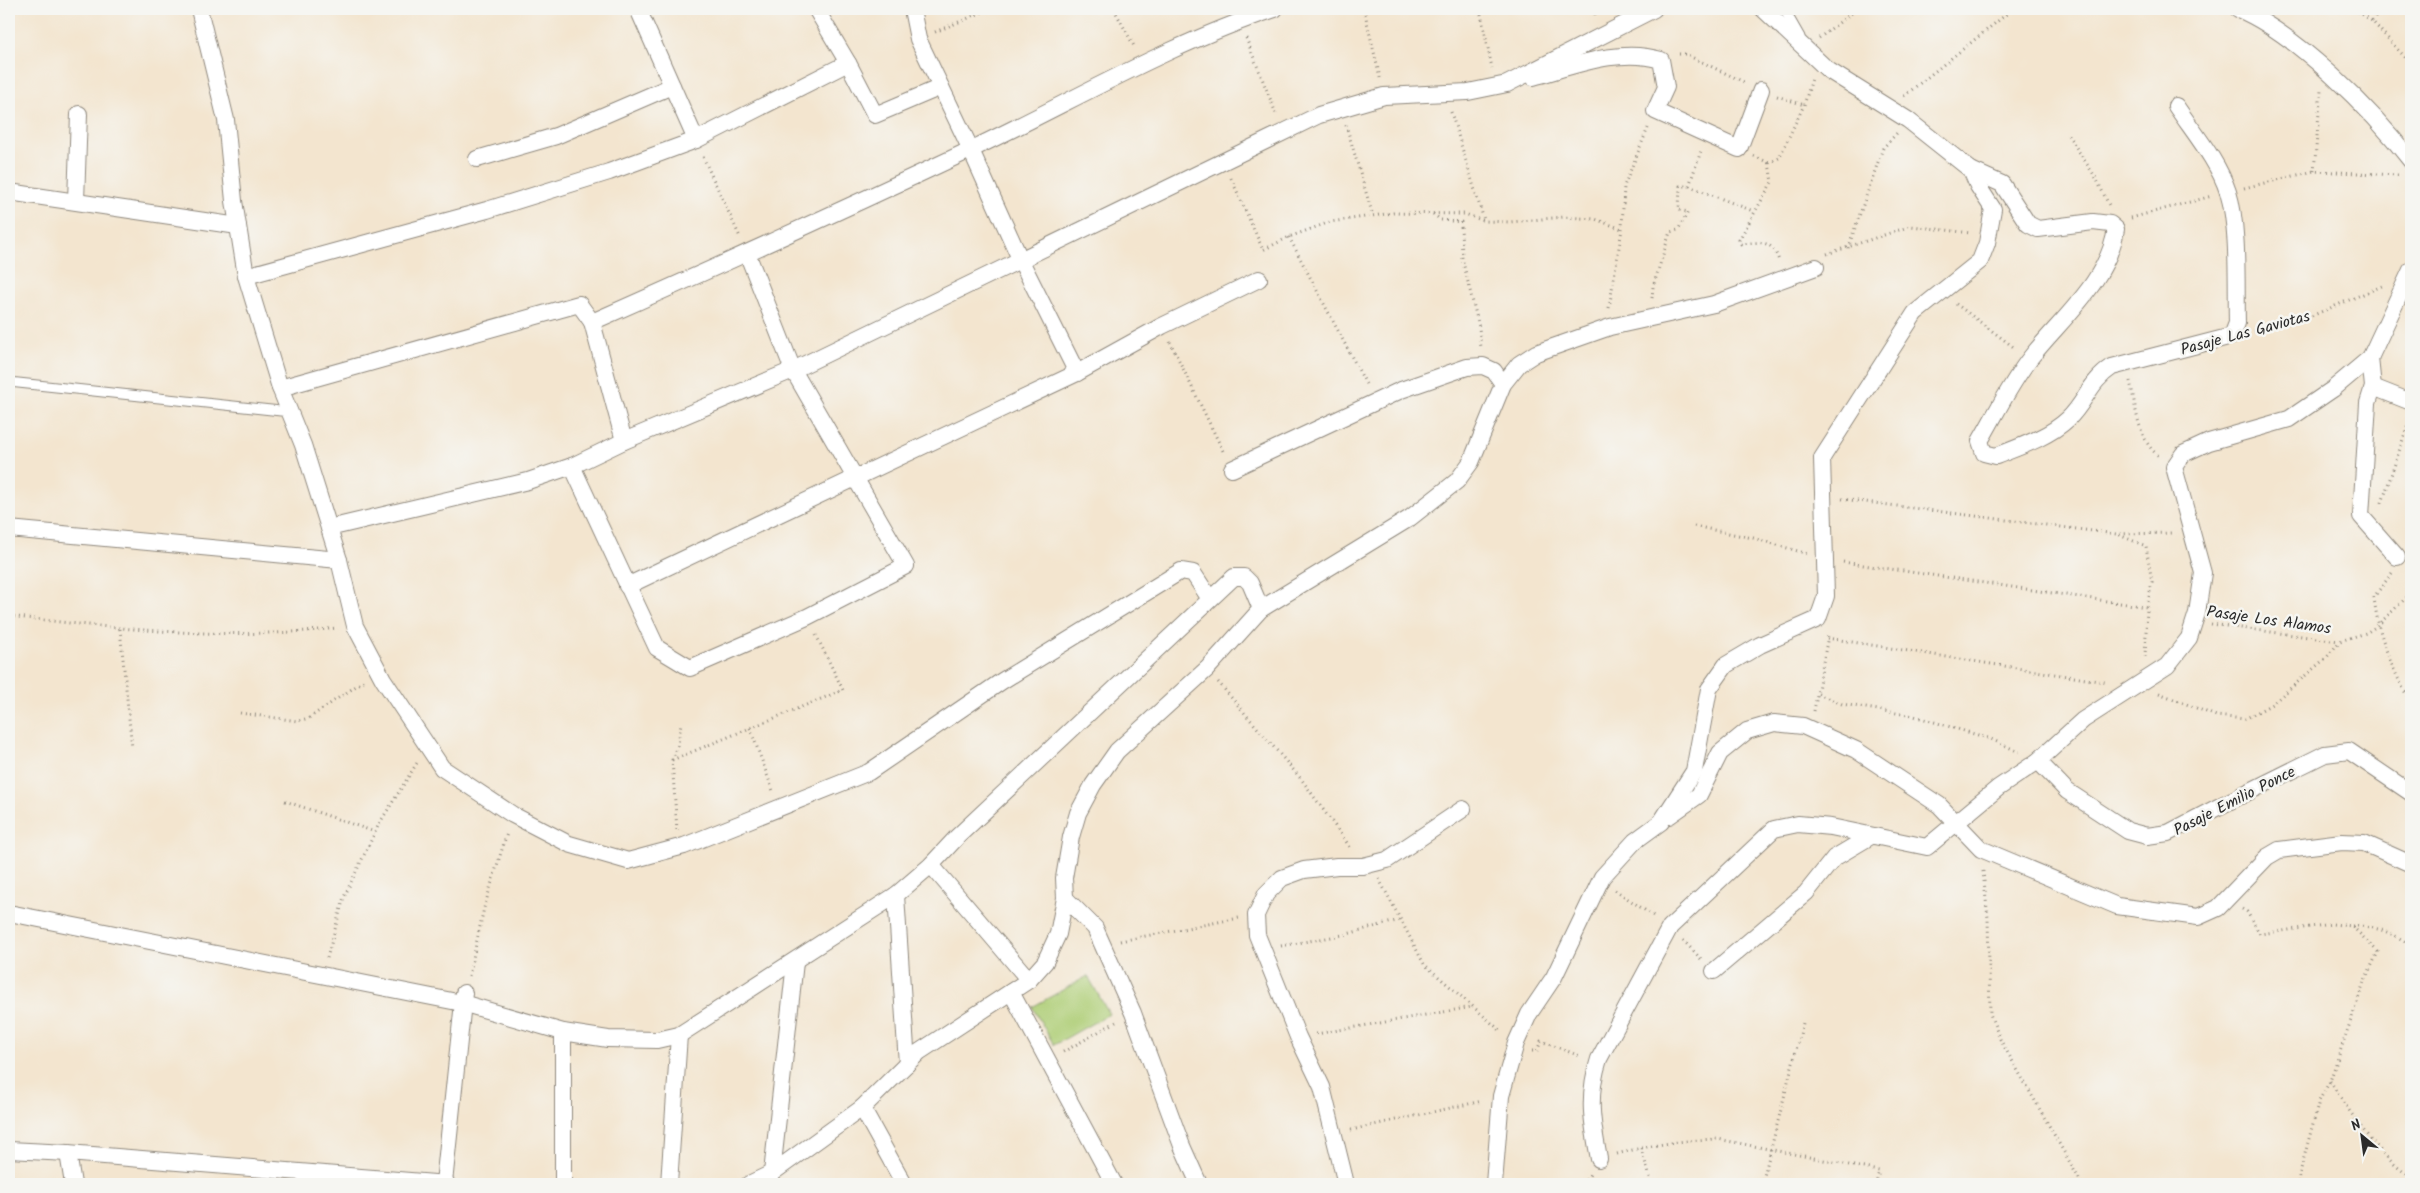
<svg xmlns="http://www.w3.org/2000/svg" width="2420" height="1193" viewBox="0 0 2420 1193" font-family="Kalam,sans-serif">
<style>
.green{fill:#adcd75;stroke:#6c7c50}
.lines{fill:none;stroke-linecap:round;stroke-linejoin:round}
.service-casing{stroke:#8f887d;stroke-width:11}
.minor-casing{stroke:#8f887d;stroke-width:18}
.path{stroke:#8f887d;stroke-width:3;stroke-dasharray:1 4;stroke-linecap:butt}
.service{stroke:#fff;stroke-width:9}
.minor{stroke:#fff;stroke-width:16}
.labels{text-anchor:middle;stroke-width:5;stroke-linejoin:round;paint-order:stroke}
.street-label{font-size:16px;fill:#2b2b2b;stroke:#f6f6f2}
</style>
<rect width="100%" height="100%" fill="#f6f6f2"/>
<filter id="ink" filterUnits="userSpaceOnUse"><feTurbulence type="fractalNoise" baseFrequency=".02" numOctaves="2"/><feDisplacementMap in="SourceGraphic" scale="10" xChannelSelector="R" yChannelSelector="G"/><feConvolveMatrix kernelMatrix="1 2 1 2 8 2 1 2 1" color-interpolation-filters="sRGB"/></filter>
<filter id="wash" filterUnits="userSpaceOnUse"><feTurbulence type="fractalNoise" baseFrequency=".0096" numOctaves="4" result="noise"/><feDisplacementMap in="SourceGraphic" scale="20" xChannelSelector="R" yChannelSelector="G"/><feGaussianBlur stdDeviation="1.12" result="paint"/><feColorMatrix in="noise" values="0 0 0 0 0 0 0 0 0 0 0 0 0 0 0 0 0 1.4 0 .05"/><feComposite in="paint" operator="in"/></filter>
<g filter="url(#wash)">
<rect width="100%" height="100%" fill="#f3e5cf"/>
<polygon class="green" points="1088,976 1109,1014 1054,1045 1032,1007"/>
</g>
<g filter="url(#ink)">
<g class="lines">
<g class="service-casing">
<g id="service">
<polyline points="1784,9 1800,37"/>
<polyline points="9,382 290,412"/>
</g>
</g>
<g class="minor-casing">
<g id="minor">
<polyline points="199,9 226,120 234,201 246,276 280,388 303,445 339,560 355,626 383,679 442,768 513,815 569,844 628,861 684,846 869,772 1002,681 1181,571 1193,573 1210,599"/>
<polyline points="638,9 696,140"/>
<polyline points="816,9 848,63 875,115 941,87"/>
<polyline points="912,9 918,39 971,150 1021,261 1077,373"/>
<path d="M 1763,9 L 1828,70 L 1908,120 L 1971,170 L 2002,184 L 2028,224 L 2038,229 L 2093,222 L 2110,224 L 2116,229 C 2108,281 2063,317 2031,357 C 2011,382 1996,414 1980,441 L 1984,453 L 1996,456 C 2019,447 2049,437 2068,419 C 2086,402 2089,382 2112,367 L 2232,336 L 2237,323 C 2236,285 2239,227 2228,192 C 2218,161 2194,133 2176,106"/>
<path d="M 2238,9 C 2297,34 2372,110 2411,161"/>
<path d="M 1533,77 C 1574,66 1619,47 1661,60 L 1666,87 L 1655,111 L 1739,149 L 1761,90"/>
<polyline points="477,159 556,136 672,86"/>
<polyline points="9,192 238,226"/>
<polyline points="76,201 79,114"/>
<polyline points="246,276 487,210 609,172 696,140 848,63"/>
<polyline points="592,322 624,441"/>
<polyline points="2370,358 2373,387 2368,403 2361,516 2397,557"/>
<polyline points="2373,387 2411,402"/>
<path d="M 280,388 L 579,304 L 592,322 C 719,266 845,209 970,150 C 1071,102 1169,44 1275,9"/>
<polyline points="572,466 657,648 690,668 807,617 906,566 793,370 747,253"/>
<polyline points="1232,469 1401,390 1467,367 1483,366 1494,371 1503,384"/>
<polyline points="329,528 528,481 572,466 624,441 793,370 1319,115 1384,96 1468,92 1507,84 1654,9"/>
<polyline points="9,529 339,560"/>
<polyline points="627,586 1077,373 1162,326 1259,279"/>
<polyline points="2038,761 2067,791 2128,831 2147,836 2168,833 2216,808 2325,754 2349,751 2411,793"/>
<polyline points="1669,816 1699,795 1720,753 1747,731 1774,723 1803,726 1856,750 1939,805 1981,849 2117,906 2198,917 2218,908 2267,857 2279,850 2310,846 2342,842 2364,843 2411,864"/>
<polyline points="931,865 1029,980"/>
<polyline points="896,895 907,1064"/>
<polyline points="1065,898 1095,928 1133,1013 1182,1146 1199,1184"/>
<polyline points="9,913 462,1003 563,1032 608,1039 657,1040 679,1035 896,895 931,865 958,836 1234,577 1244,577 1250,583 1261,609"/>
<polyline points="1714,971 1806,893 1834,858 1871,836"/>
<polyline points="1011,992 1114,1184"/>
<polyline points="862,1108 904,1184"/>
<polyline points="9,1150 68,1153 447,1184"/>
<polyline points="68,1153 73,1184"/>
<path d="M 1599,1159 C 1592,1122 1587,1096 1599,1059 L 1670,927 L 1774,829 L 1798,824 L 1831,827 L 1927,847 L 1998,788 L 2038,761 L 2083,720 L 2167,666 L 2189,638 L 2197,613 L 2203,573 L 2174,467 L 2183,454 L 2209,442 L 2289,419 L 2333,389 L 2370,358 L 2411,270"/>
<polyline points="772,1173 795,962"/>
<polyline points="444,1183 464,993"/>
<polyline points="563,1184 563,1032"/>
<polyline points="669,1184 679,1035"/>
<polyline points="749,1184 772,1173 862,1108 919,1052 1029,980 1045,962 1058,934 1065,898 1064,878 1071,837 1078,813 1093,785 1117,751 1207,669 1261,609 1410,518 1457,481 1471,462 1503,384 1519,364 1536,353 1610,327 1714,304 1816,267"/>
<polyline points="1346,1184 1322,1087 1298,1037 1257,935 1256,915 1266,894 1282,878 1304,870 1337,866 1363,866 1387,860 1463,809"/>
<polyline points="1494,1184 1501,1096 1516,1043 1529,1014 1554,977 1602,877 1635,841 1661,822 1694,771 1709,689 1726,665 1760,645 1818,619 1826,596 1822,458 1915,313 1980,261 1987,243 1993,209 1978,186 1971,170"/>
</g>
</g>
<g class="path">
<polyline points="1114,9 1135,48"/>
<polyline points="1364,9 1380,78"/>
<polyline points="1480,9 1492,68"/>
<polyline points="1594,9 1596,18"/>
<polyline points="2354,9 2372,21 2411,64"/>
<polyline points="2372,21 2380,9"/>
<polyline points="935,32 990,9"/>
<polyline points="1246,38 1277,116"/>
<polyline points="1819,38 1857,9"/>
<polyline points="1679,54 1685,54 1746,83"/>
<polyline points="1777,96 1804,105"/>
<polyline points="1904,96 2013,9"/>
<polyline points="1451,112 1484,220"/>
<polyline points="1346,125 1373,216"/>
<polyline points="2068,135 2096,178 2109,205"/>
<polyline points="1754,156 1769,163"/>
<polyline points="703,157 740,237"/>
<path d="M 1769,163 L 1772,182 L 1739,240 L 1741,244 C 1761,242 1772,239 1779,261"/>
<polyline points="1769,163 1779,158 1804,105 1812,79"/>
<polyline points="2314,171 2321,90"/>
<polyline points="1231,178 1263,250 1289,237 1330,222 1393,213 1465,214 1484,221 1510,222 1564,217 1595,219 1622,229"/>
<polyline points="1689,186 1753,211"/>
<polyline points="2244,188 2314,171 2399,175"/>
<polyline points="1433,214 1441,220 1461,222 1462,258 1479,327 1481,348"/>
<polyline points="2131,218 2212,196"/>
<polyline points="1289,237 1367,386"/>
<polyline points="1848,248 1883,148 1897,133"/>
<polyline points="1827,254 1911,226 1971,233"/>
<polyline points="1652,298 1653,287 1670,232 1678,230 1688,212 1679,210 1680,186 1689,186 1701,151"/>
<polyline points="1956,304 2015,348"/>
<polyline points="1609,308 1622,229 1624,186 1648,128"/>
<polyline points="2254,331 2302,320 2382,286"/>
<polyline points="1170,342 1224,453"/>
<path d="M 2130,381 C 2136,406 2137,440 2160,457"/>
<polyline points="1842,499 2116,534 2174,533"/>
<polyline points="2382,503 2409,421"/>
<polyline points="1694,526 1753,538 1808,554"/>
<polyline points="2119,535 2146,546 2152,582 2147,607 2145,657"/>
<polyline points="1843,562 2147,607"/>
<path d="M 2392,573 L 2374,597 C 2378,636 2392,669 2411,703"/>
<path d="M 9,616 C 117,629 228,641 337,628"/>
<polyline points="2211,624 2339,641"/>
<polyline points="120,629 132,748"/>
<polyline points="1827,638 2105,682"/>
<polyline points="1218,682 1302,780 1350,847"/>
<polyline points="2159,693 2216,716 2245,719 2272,704 2327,657 2340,641 2366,633 2377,626 2411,593"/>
<polyline points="1818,694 1842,704 1914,716 1991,739 2019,752"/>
<polyline points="1814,711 1828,636"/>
<polyline points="240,713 298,721 309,718 365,680"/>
<polyline points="750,728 773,791"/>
<polyline points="672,760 843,690 815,633"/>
<polyline points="285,801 375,832"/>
<polyline points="677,830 672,760 678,745 681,723"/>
<polyline points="1983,871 1988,918 1990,1014 2000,1039 2082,1184"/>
<polyline points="1379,879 1424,964 1502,1032"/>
<polyline points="1615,890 1655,917"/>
<polyline points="2242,909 2247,912 2260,934 2332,924 2352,926 2378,952 2364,982 2330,1081 2319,1101 2297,1184"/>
<path d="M 2352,926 C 2375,925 2392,933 2411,945"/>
<polyline points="1683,940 1701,959"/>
<polyline points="1120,941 1239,918"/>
<polyline points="1281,946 1343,935 1400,920"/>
<polyline points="327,958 344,897 379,824 417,763"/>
<polyline points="469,976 484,908 507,833"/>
<polyline points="1316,1034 1472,1007"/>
<polyline points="1532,1051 1537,1051 1541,1041 1580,1056"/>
<polyline points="1063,1052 1116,1022"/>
<path d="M 2330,1081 C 2352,1115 2377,1155 2411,1177"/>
<polyline points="1351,1130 1482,1101"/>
<polyline points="1641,1148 1652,1184"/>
<path d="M 1617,1154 C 1650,1145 1684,1140 1718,1139 L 1879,1171 L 1876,1184"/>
<polyline points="1584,1184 1590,1174"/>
<polyline points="1762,1184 1803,1023"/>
</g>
<use href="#service" class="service"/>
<use href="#minor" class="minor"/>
</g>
</g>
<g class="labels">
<g class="street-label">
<text transform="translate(2245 332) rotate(-15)" y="6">Pasaje Las Gaviotas</text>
<text transform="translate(2269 619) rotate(8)" y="6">Pasaje Los Alamos</text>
<text transform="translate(2234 800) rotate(-27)" y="6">Pasaje Emilio Ponce</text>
</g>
</g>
<rect width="2420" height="1193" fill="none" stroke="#f6f6f2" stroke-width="30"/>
<g transform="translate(2362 1136) rotate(331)" stroke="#f6f6f2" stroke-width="4" paint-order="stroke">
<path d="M0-4L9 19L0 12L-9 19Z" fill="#2b2b2b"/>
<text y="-8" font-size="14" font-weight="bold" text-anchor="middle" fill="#2b2b2b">N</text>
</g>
</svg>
